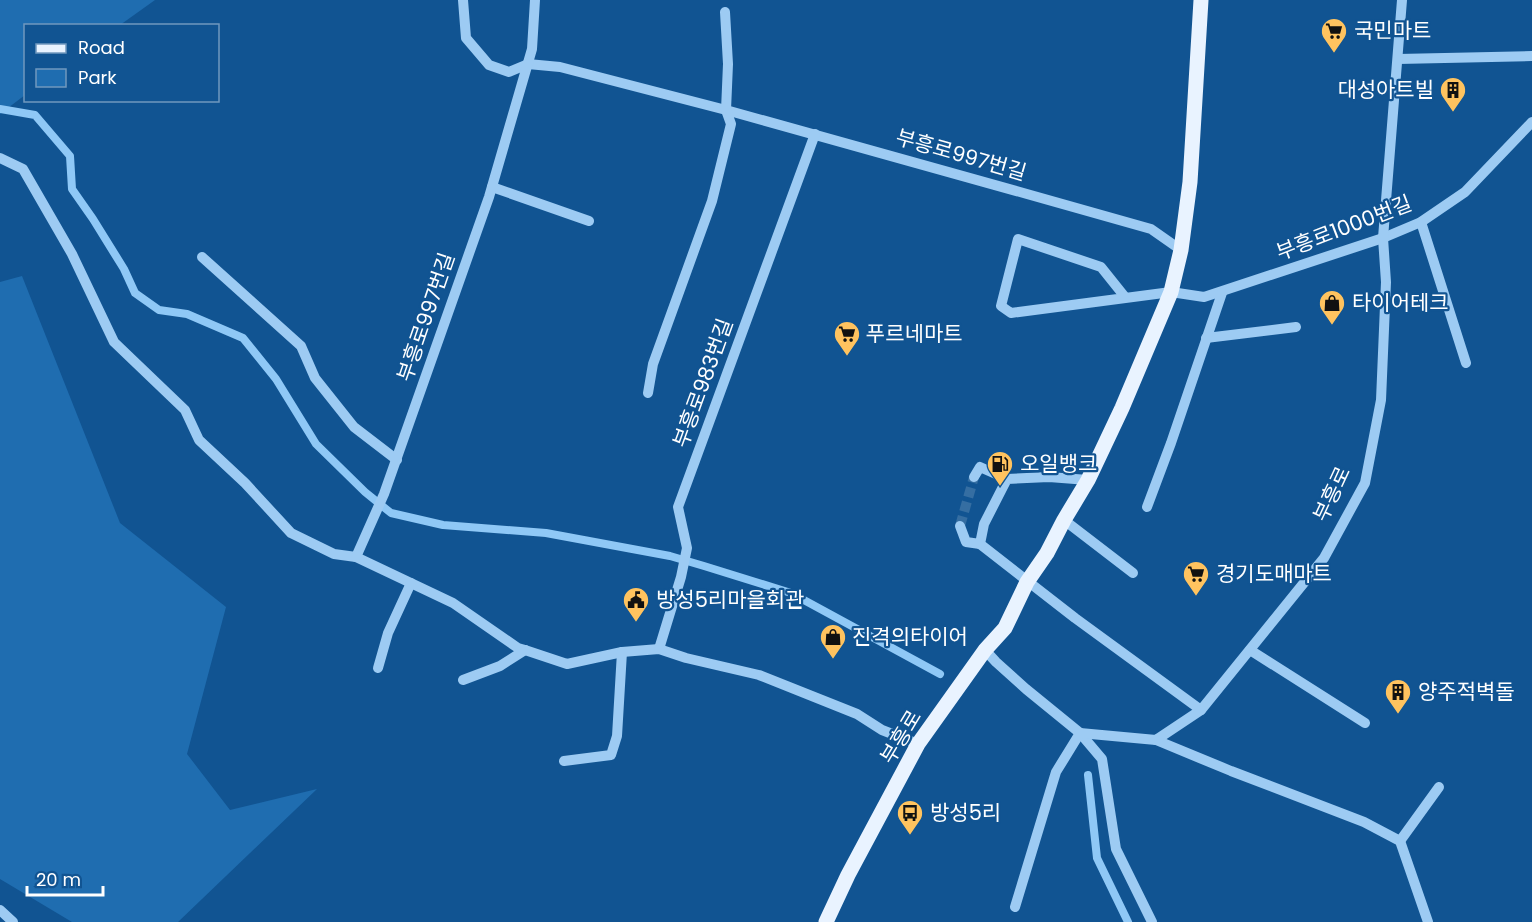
<svg xmlns="http://www.w3.org/2000/svg" width="1532" height="922" viewBox="0 0 1532 922" font-family="Poppins,'Noto Sans KR',sans-serif">
<style>
.green{fill:#1f6db0}
.lines{fill:none;stroke-linecap:round;stroke-linejoin:round}
.stream{stroke:#8fc8f6;stroke-width:8}
.minor-tunnel{stroke:#356ea2;stroke-width:10;stroke-dasharray:10 5;stroke-linecap:butt}
.minor{stroke:#9dcbf3;stroke-width:10}
.major{stroke:#e9f3ff;stroke-width:15}
.labels{text-anchor:middle;stroke-width:4.5;stroke-linejoin:round;paint-order:stroke}
.poi-label{font-size:21px;fill:#fff;stroke:#115492;text-anchor:start}
.street-label{font-size:21px;fill:#fff;stroke:#115492}
</style>
<rect width="100%" height="100%" fill="#115492"/>
<g class="green">
<polygon points="0,0 155,0 120,25 26,26 25,95 0,114"/>
<polygon points="22,276 120,523 226,607 187,754 230,810 317,789 178,922 72,922 0,879 0,282"/>
</g>
<g class="lines">
<g class="stream">
<polyline points="0,109 35,115 70,156 72,189 93,219 124,269 135,293 159,310 187,314 243,338 276,379 316,444 365,492 391,513 443,525 546,533 670,556 704,566 791,593 940,674"/>
<polyline points="1088,775 1097,858 1128,922"/>
</g>
<polyline class="minor-tunnel" points="960,526 974,477"/>
<g class="minor">
<polyline points="463,0 466,38 489,65 509,72 528,64"/>
<polyline points="1398,59 1532,56"/>
<polyline points="528,64 560,67 726,110 1027,194 1151,229 1181,250"/>
<polyline points="0,158 23,169 72,254 114,342 185,410 199,440 245,483 291,533 334,554 356,557 453,603 518,648 525,650 567,664 622,652 659,649 686,658 759,675 857,714 882,730 918,744"/>
<polyline points="492,187 589,221"/>
<polyline points="1421,222 1466,363"/>
<polyline points="202,257 301,346 315,378 354,427 397,460"/>
<polyline points="1125,297 1101,267 1018,239 1001,306 1011,313 1171,292 1204,297 1383,238 1421,222 1465,192 1532,122"/>
<polyline points="1206,338 1296,327"/>
<polyline points="648,393 653,364 712,201 731,124 726,110 728,64 725,12"/>
<polyline points="974,477 980,467 1007,479"/>
<polyline points="1088,480 1049,477 1007,479 984,524 980,544 1075,618 1201,710 1324,558 1365,483 1381,400 1386,282 1383,238 1402,0"/>
<polyline points="1147,507 1171,443 1222,293"/>
<polyline points="1064,520 1133,573"/>
<polyline points="960,526 966,542 980,544"/>
<polyline points="356,557 384,494 489,197 532,49 535,0"/>
<polyline points="659,649 681,577 687,548 678,507 815,134"/>
<polyline points="985,650 996,662 1026,689 1080,733 1102,759 1116,849 1152,922"/>
<polyline points="1250,650 1365,723"/>
<polyline points="378,668 388,633 411,583"/>
<polyline points="463,680 500,666 525,650"/>
<polyline points="1156,740 1231,771 1364,822 1400,841 1428,922"/>
<polyline points="564,761 611,755 617,736 622,652"/>
<polyline points="1400,841 1439,787"/>
<polyline points="1015,907 1056,772 1080,733 1156,740 1201,710"/>
<polyline points="0,910 13,922"/>
</g>
<polyline class="major" points="826,922 848,875 918,744 985,650 1005,628 1027,582 1047,553 1064,520 1088,480 1122,408 1171,292 1181,250 1190,182 1201,0"/>
</g>
<defs>
<g id="supermarket-pin" transform="scale(1.35)"><path d="M0 17L-7.5 6A9.5 9.5 0 1 1 7.5 6Z" fill="#ffc35f" stroke="#115492"/><path d="M-6-5.5h2.5l.6 2H6L4.5 2H-2.5L-4.4-4H-6ZM-1.5 3.2a1.3 1.3 0 1 0 .1 0ZM3 3.2a1.3 1.3 0 1 0 .1 0Z" fill="#111"/></g>
<g id="building-pin" transform="scale(1.35)"><path d="M0 17L-7.5 6A9.5 9.5 0 1 1 7.5 6Z" fill="#ffc35f" stroke="#115492"/><path d="M-4-6H4V6H1V3H-1V6H-4ZM-2.5-4.3h1.7v1.8h-1.7ZM.8-4.3h1.7v1.8H.8ZM-2.5-1h1.7V.8h-1.7ZM.8-1h1.7V.8H.8Z" fill="#111"/></g>
<g id="shop-pin" transform="scale(1.35)"><path d="M0 17L-7.5 6A9.5 9.5 0 1 1 7.5 6Z" fill="#ffc35f" stroke="#115492"/><path d="M-5-2.5h2.3a2.7 3.5 0 0 1 5.4 0H5L5.5 6h-11ZM-1.5-2.5h3a1.5 2.3 0 0 0-3 0Z" fill="#111"/></g>
<g id="fuel-pin" transform="scale(1.35)"><path d="M0 17L-7.5 6A9.5 9.5 0 1 1 7.5 6Z" fill="#ffc35f" stroke="#115492"/><path d="M-5.5-6h7V0h2V4h1.3V-2.5L3-4.5l.8-.8L6-3V5H2.5V1h-1V6h-7ZM-4.2-4.7v3.2H.2V-4.7Z" fill="#111"/></g>
<g id="civic-pin" transform="scale(1.35)"><path d="M0 17L-7.5 6A9.5 9.5 0 1 1 7.5 6Z" fill="#ffc35f" stroke="#115492"/><path d="M-.6-6.5H3V-4.5H.6V-3L4-1V1h2V6H-6V1h2V-1L-.6-3ZM-1.2 2.5V6h2.4V2.5Z" fill="#111"/></g>
<g id="bus-pin" transform="scale(1.35)"><path d="M0 17L-7.5 6A9.5 9.5 0 1 1 7.5 6Z" fill="#ffc35f" stroke="#115492"/><path d="M-5-6H5V4H4V6H2V4H-2V6H-4V4H-5ZM-3.5-4V0h7V-4ZM-3.5 1.2v1.5H-2V1.2ZM2 1.2v1.5H3.5V1.2Z" fill="#111"/></g>
</defs>
<g fill-rule="evenodd">
<use href="#supermarket-pin" x="1334" y="31"/>
<use href="#building-pin" x="1453" y="90"/>
<use href="#shop-pin" x="1332" y="303"/>
<use href="#supermarket-pin" x="847" y="334"/>
<use href="#fuel-pin" x="1000" y="464"/>
<use href="#supermarket-pin" x="1196" y="574"/>
<use href="#civic-pin" x="636" y="600"/>
<use href="#shop-pin" x="833" y="637"/>
<use href="#building-pin" x="1398" y="692"/>
<use href="#bus-pin" x="910" y="813"/>
</g>
<g class="labels">
<g class="poi-label">
<text x="1354" y="38">국민마트</text>
<text x="1434" y="97" text-anchor="end">대성아트빌</text>
<text x="1352" y="310">타이어테크</text>
<text x="866" y="341">푸르네마트</text>
<text x="1020" y="471">오일뱅크</text>
<text x="1216" y="581">경기도매마트</text>
<text x="656" y="607">방성5리마을회관</text>
<text x="852" y="644">진격의타이어</text>
<text x="1418" y="699">양주적벽돌</text>
<text x="930" y="820">방성5리</text>
</g>
<g class="street-label">
<text transform="translate(961 155) rotate(16)" y="7">부흥로997번길</text>
<text transform="translate(1344 228) rotate(-21)" y="7">부흥로1000번길</text>
<text transform="translate(426 317) rotate(-71)" y="7">부흥로997번길</text>
<text transform="translate(703 383) rotate(-70)" y="7">부흥로983번길</text>
<text transform="translate(1332 494) rotate(-65)" y="7">부흥로</text>
<text transform="translate(901 737) rotate(-59)" y="7">부흥로</text>
</g>
</g>
<rect x="24" y="24" width="195" height="78" fill="#115492" stroke="#7098be" stroke-width="1.5"/>
<rect x="36" y="44" width="30" height="9" fill="#e9f3ff" stroke="#7098be" stroke-width="1.5"/>
<text x="78" y="54" font-size="18" fill="#ffffff">Road</text>
<rect x="36" y="69" width="30" height="18" fill="#1f6db0" stroke="#7098be" stroke-width="1.5"/>
<text x="78" y="84" font-size="18" fill="#ffffff">Park</text>
<path d="M27 886v9h76v-9" fill="none" stroke="#ffffff" stroke-width="3"/>
<text x="36" y="886" font-size="18" fill="#ffffff" stroke="#115492" stroke-width="4.5" paint-order="stroke">20 m</text>
</svg>
